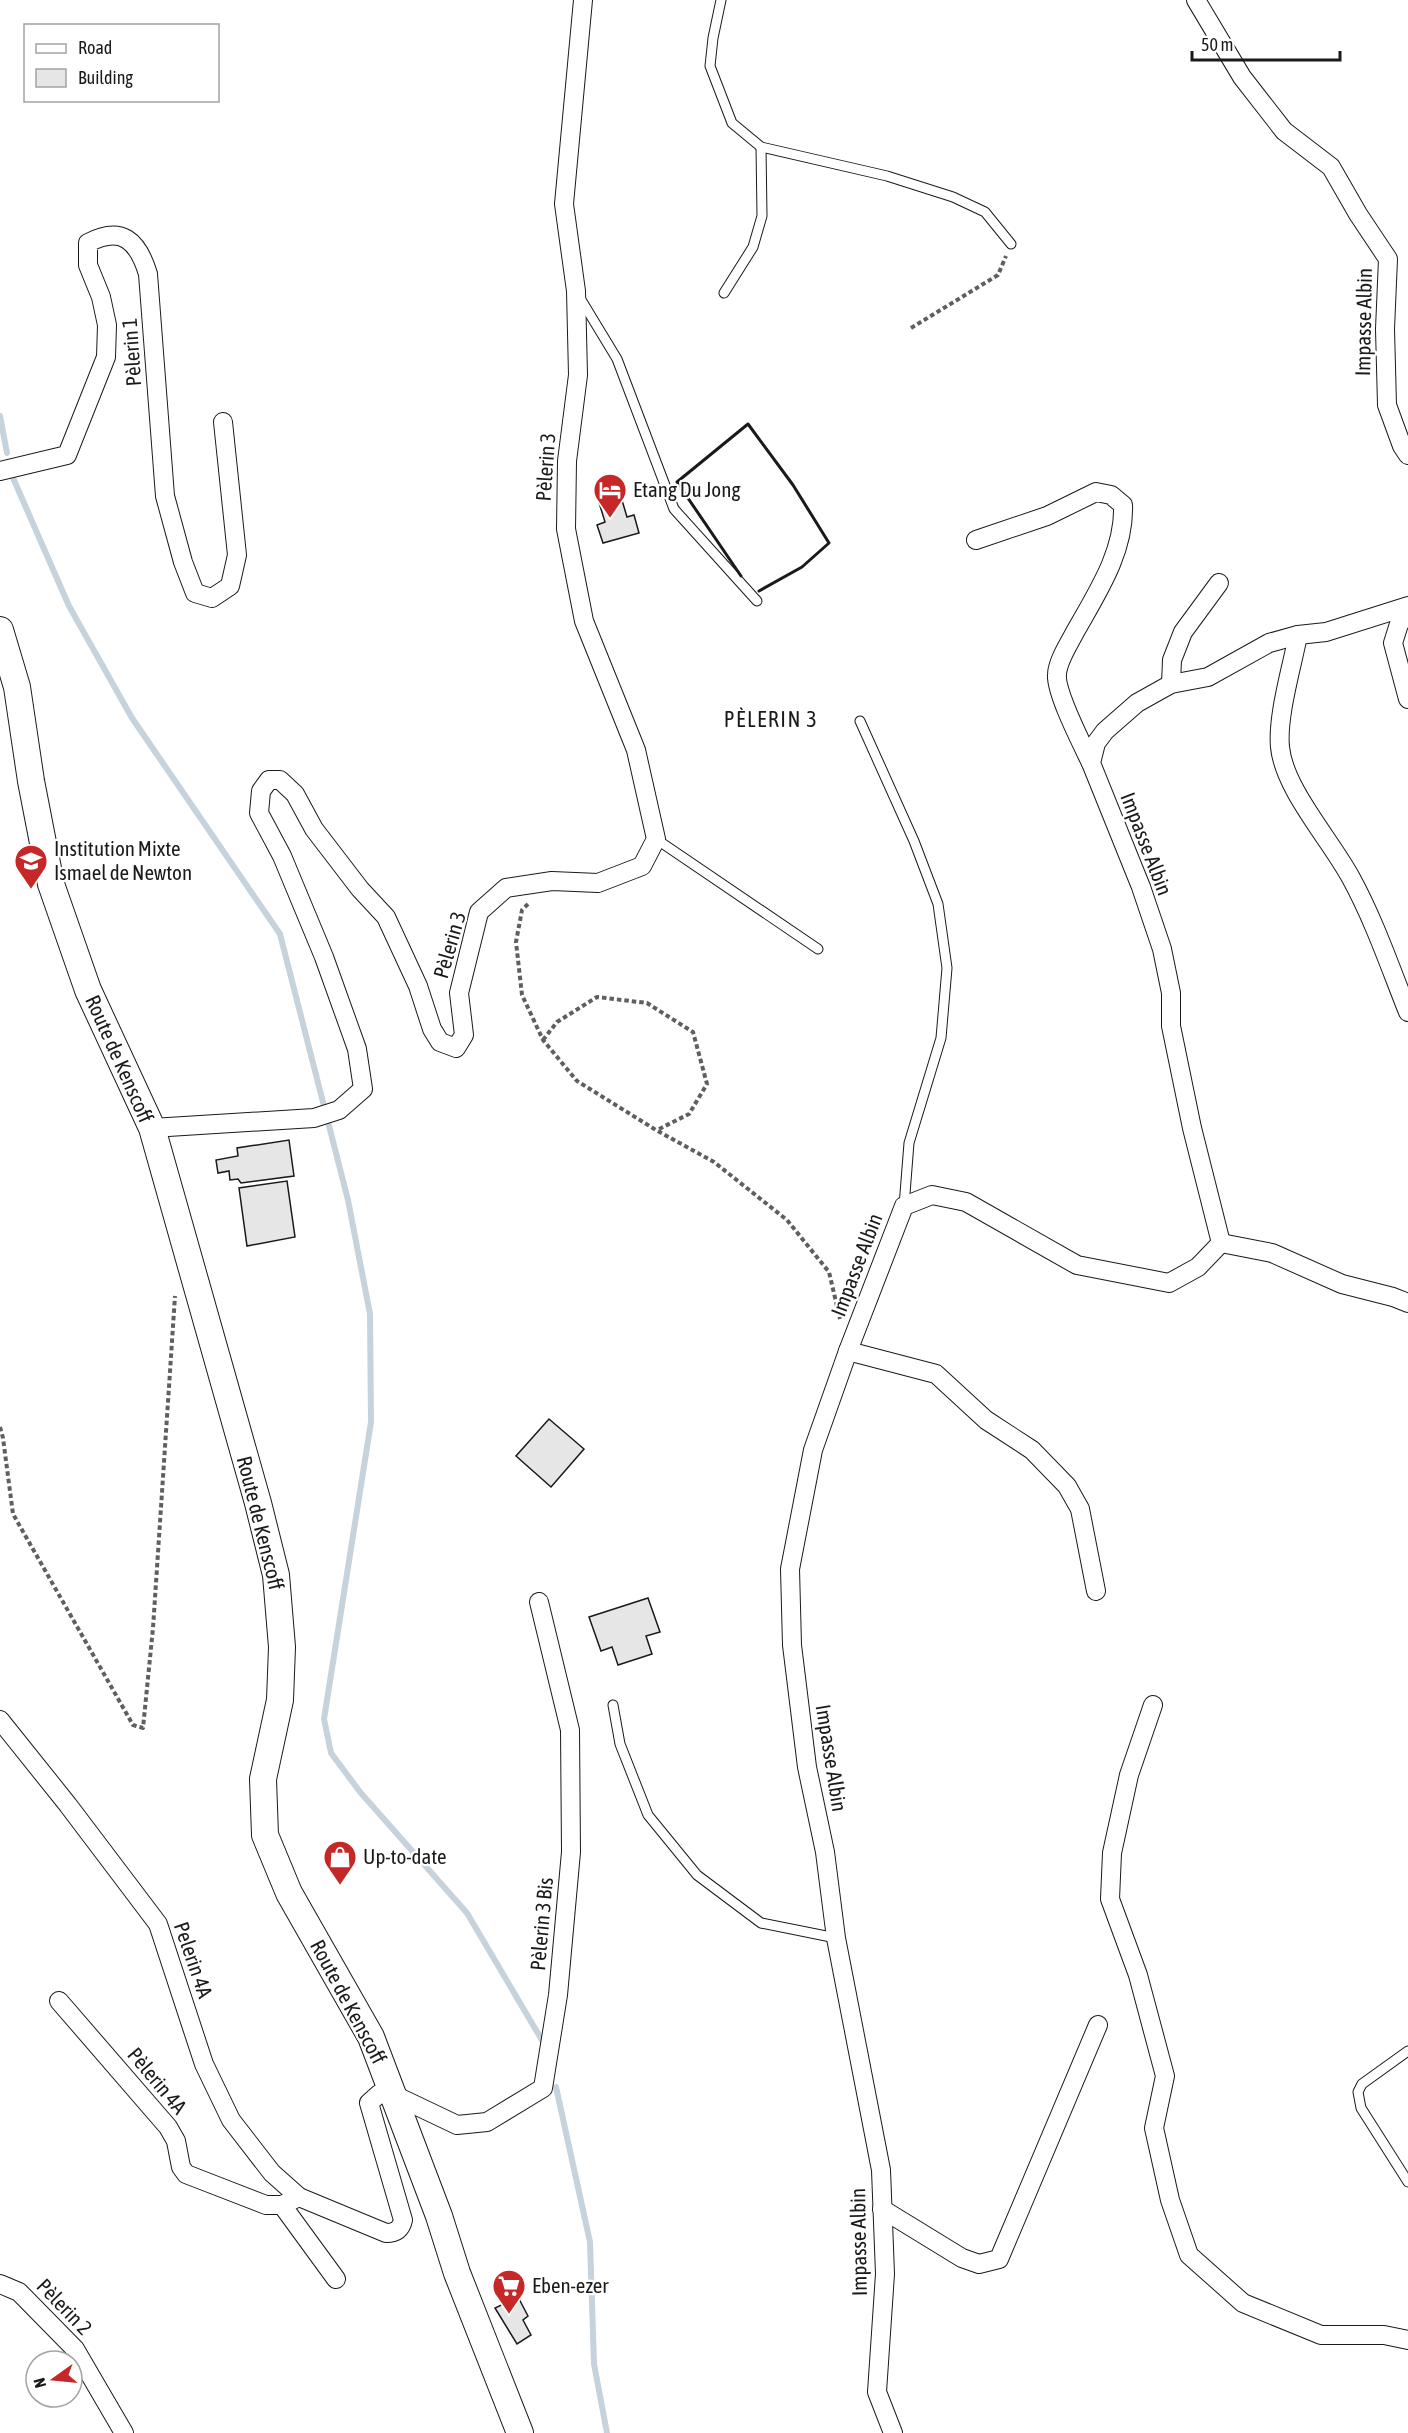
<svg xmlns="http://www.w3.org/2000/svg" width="1408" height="2433" viewBox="0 0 1408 2433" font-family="'Asap Condensed',sans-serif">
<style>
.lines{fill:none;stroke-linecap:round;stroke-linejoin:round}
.stream{stroke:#c6d2dc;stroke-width:6}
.building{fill:#e6e6e6;stroke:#1a1a1a;stroke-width:1.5}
.service-casing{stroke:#1a1a1a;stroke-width:11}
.minor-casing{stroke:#1a1a1a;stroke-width:20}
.secondary-casing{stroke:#1a1a1a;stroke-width:28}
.path{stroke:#5f5f5f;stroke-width:4;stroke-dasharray:4.5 3;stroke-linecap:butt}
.service{stroke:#fff;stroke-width:9}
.minor{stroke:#fff;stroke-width:18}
.secondary{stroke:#fff;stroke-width:26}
.wall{stroke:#1a1a1a;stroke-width:3}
.labels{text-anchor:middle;stroke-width:4.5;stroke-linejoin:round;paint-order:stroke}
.street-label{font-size:21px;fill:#1a1a1a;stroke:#fff}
.poi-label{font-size:21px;fill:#1a1a1a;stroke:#fff;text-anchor:start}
.neighbourhood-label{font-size:22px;letter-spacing:1.5px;fill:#1a1a1a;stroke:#fff}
</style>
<rect width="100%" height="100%" fill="#fff"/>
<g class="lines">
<g class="stream">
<polyline points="0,416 7,453"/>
<polyline points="10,471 69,606 132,718 280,934 348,1200 370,1314 371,1422 324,1719 331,1753 360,1792 467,1913 546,2047"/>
<polyline points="556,2087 590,2242 594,2364 607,2433"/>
</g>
</g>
<g class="building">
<polygon points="619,490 627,517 634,515 639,533 603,543 597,525 605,522 597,496"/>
<polygon points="289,1140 294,1176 241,1183 238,1179 230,1180 229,1171 218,1173 216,1160 238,1156 237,1148"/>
<polygon points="287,1181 295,1237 247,1246 239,1188"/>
<polygon points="549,1419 584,1449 551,1487 516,1456"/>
<polygon points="648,1598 660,1632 646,1636 652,1654 618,1665 612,1647 601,1651 589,1617"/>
<polygon points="518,2297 528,2316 523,2320 531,2335 517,2344 495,2308"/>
</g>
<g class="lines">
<g class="service-casing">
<g id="service">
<polyline points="721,0 713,38 710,66 732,123 761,147 887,176 953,197 985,212 1011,244"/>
<polyline points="724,293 753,247 762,216 761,147"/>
<polyline points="580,298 617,359 674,509 757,601"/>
<polyline points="860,721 914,841 938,904 947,968 941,1038 909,1143 904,1206"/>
<polyline points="656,839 818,949"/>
<polyline points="613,1705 620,1744 648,1815 697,1875 761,1923 836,1938"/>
<polyline points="1408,2051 1362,2084 1358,2092 1361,2108 1408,2182"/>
</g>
</g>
<g class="minor-casing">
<g id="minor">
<polyline points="1196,0 1242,77 1284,131 1331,167 1358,214 1388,259 1385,329 1387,405 1402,446 1408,455"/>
<path d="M 0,471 L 67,455 L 106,357 L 107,325 L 101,297 L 88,265 L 88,243 C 122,225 138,241 148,274 L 165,496 L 183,562 L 195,593 L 212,598 L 230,586 L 237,555 L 223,422"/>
<path d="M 976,540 L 1047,516 L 1096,492 L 1111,495 L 1123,505 C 1125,551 1097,593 1075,632 C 1069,644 1058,660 1057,674 C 1055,692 1082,744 1091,763"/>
<polyline points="1408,613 1399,624 1393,643 1408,699"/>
<path d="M 1298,635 C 1292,667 1277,716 1280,747 C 1284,789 1330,839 1351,878 C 1374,920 1390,967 1408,1012"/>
<polyline points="1171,684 1172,660 1183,632 1219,583"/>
<polyline points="152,1128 314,1118 339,1110 363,1089 357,1049 324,957 282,856 259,813 261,791 269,780 280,780 295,794 314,829 360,889 386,917 418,986 432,1029 440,1042 456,1048 464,1035 459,993 479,912 506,888 552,881 598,883 642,866 656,839 636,750 584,621 566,529 567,461 578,375 576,291 564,204 583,0"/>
<polyline points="1221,1243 1272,1253 1342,1284 1393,1297 1408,1303"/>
<polyline points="848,1351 936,1374 986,1420 1032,1450 1067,1486 1080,1509 1096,1591"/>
<polyline points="1153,1705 1129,1775 1112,1853 1110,1899 1138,1975 1165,2076 1154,2128 1170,2200 1189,2255 1243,2303 1321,2335 1384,2335 1408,2340"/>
<polyline points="0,1720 68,1805 158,1924 204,2064 231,2120 272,2173 299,2197"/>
<path d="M 59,2001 L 168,2127 L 176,2141 L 181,2167 L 186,2174 L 266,2205 L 282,2205 L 299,2197 L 386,2233 C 396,2233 401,2229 403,2220 L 369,2103 L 379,2094 L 394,2095 L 457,2125 L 487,2122 L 543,2088 L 558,1995 L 571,1852 L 570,1730 L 539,1602"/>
<polyline points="282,2205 336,2279"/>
<polyline points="882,2209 962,2258 979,2264 999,2259 1098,2025"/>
<polyline points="0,2284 19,2292 75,2349 124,2433"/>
<polyline points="893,2433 877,2392 885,2274 881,2170 836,1938 825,1852 807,1767 792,1645 790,1569 813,1450 848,1351 904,1206 932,1195 966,1202 1077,1265 1169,1283 1198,1267 1221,1243 1192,1128 1171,1026 1171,993 1162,949 1141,887 1091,763 1096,743 1105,731 1137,703 1171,684 1208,677 1269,643 1298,635 1326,632 1408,606"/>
</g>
</g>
<g class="secondary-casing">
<polyline id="secondary" points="0,630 17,687 31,781 51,884 88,990 152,1128 258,1503 276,1575 282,1647 280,1700 263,1779 265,1835 289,1893 371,2037 439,2216 457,2273 520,2433"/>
</g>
<g class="path">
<polyline points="911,328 998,275 1006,256"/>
<polyline points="528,904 522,910 516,942 522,995 543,1040 577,1081 656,1130 714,1162 787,1220 829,1272 840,1319"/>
<polyline points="543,1040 557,1022 597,997 647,1003 693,1032 707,1084 689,1114 657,1130"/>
<polyline points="0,1427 3,1438 13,1514 133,1725 143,1728 153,1628 175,1296"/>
</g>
<use href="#service" class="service"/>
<use href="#minor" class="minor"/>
<use href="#secondary" class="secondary"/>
<polyline class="wall" points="741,576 677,482 748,424 793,485 829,543 802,567 759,591"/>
</g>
<defs>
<g id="hotel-pin" transform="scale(1.725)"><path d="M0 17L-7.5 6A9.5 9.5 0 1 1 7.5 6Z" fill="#c62828" stroke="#fff"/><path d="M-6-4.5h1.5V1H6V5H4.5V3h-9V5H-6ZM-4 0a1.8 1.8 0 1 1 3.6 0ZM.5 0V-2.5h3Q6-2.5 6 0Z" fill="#fff"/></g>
<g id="school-pin" transform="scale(1.725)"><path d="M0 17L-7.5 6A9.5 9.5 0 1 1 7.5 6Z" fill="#c62828" stroke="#fff"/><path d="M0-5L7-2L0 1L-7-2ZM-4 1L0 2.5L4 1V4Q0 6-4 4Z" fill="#fff"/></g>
<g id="shop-pin" transform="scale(1.725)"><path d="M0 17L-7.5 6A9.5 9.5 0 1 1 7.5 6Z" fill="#c62828" stroke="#fff"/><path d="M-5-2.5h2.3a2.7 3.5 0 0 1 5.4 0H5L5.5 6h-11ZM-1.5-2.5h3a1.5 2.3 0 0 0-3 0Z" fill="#fff"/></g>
<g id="supermarket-pin" transform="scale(1.725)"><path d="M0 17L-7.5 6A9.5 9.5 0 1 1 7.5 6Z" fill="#c62828" stroke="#fff"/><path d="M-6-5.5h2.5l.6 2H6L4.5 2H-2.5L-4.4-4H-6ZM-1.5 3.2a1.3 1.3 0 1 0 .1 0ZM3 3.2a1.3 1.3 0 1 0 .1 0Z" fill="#fff"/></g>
</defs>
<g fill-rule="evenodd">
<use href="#hotel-pin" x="610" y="490"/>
<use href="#school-pin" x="31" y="861"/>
<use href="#shop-pin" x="340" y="1857"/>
<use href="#supermarket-pin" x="509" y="2286"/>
</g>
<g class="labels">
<g class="street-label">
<text transform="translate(1364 322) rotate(-89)" y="7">Impasse Albin</text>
<text transform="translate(132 352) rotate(-94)" y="7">Pèlerin 1</text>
<text transform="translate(546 467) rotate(-86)" y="7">Pèlerin 3</text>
<text transform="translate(1146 844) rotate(69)" y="7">Impasse Albin</text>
<text transform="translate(450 945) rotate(-74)" y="7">Pèlerin 3</text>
<text transform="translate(119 1059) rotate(66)" y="7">Route de Kenscoff</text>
<text transform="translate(857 1265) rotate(-69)" y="7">Impasse Albin</text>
<text transform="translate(260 1523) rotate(76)" y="7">Route de Kenscoff</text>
<text transform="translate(831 1758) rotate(81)" y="7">Impasse Albin</text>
<text transform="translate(542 1924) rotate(-85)" y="7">Pèlerin 3 Bis</text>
<text transform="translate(193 1960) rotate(71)" y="7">Pelerin 4A</text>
<text transform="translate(348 2002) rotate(62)" y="7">Route de Kenscoff</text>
<text transform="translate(157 2081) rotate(50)" y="7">Pèlerin 4A</text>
<text transform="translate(859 2242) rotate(-91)" y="7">Impasse Albin</text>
<text transform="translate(64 2307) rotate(46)" y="7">Pèlerin 2</text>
</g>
<g class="poi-label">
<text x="633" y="497">Etang Du Jong</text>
<text x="54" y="856">Institution Mixte<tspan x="54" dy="24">Ismael de Newton</tspan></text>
<text x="363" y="1864">Up-to-date</text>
<text x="532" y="2293">Eben-ezer</text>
</g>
<g class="neighbourhood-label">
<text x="771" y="727">PÈLERIN 3</text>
</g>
</g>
<rect x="24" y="24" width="195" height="78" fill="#ffffff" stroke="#a3a3a3" stroke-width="1.5"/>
<rect x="36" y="44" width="30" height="9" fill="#ffffff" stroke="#a3a3a3" stroke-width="1.5"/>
<text x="78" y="54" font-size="18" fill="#1a1a1a">Road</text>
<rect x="36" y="69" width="30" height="18" fill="#e6e6e6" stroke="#a3a3a3" stroke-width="1.5"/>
<text x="78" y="84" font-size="18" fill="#1a1a1a">Building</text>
<g transform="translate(54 2379) rotate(255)"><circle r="28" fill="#ffffff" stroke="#a3a3a3" stroke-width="1.5"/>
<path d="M0-4.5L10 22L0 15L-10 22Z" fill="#c62828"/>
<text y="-9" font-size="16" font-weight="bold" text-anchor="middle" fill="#1a1a1a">N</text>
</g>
<path d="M1192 51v9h148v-9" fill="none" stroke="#1a1a1a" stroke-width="3"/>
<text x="1201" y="51" font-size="18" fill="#1a1a1a" stroke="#ffffff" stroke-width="4.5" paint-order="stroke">50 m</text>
</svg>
